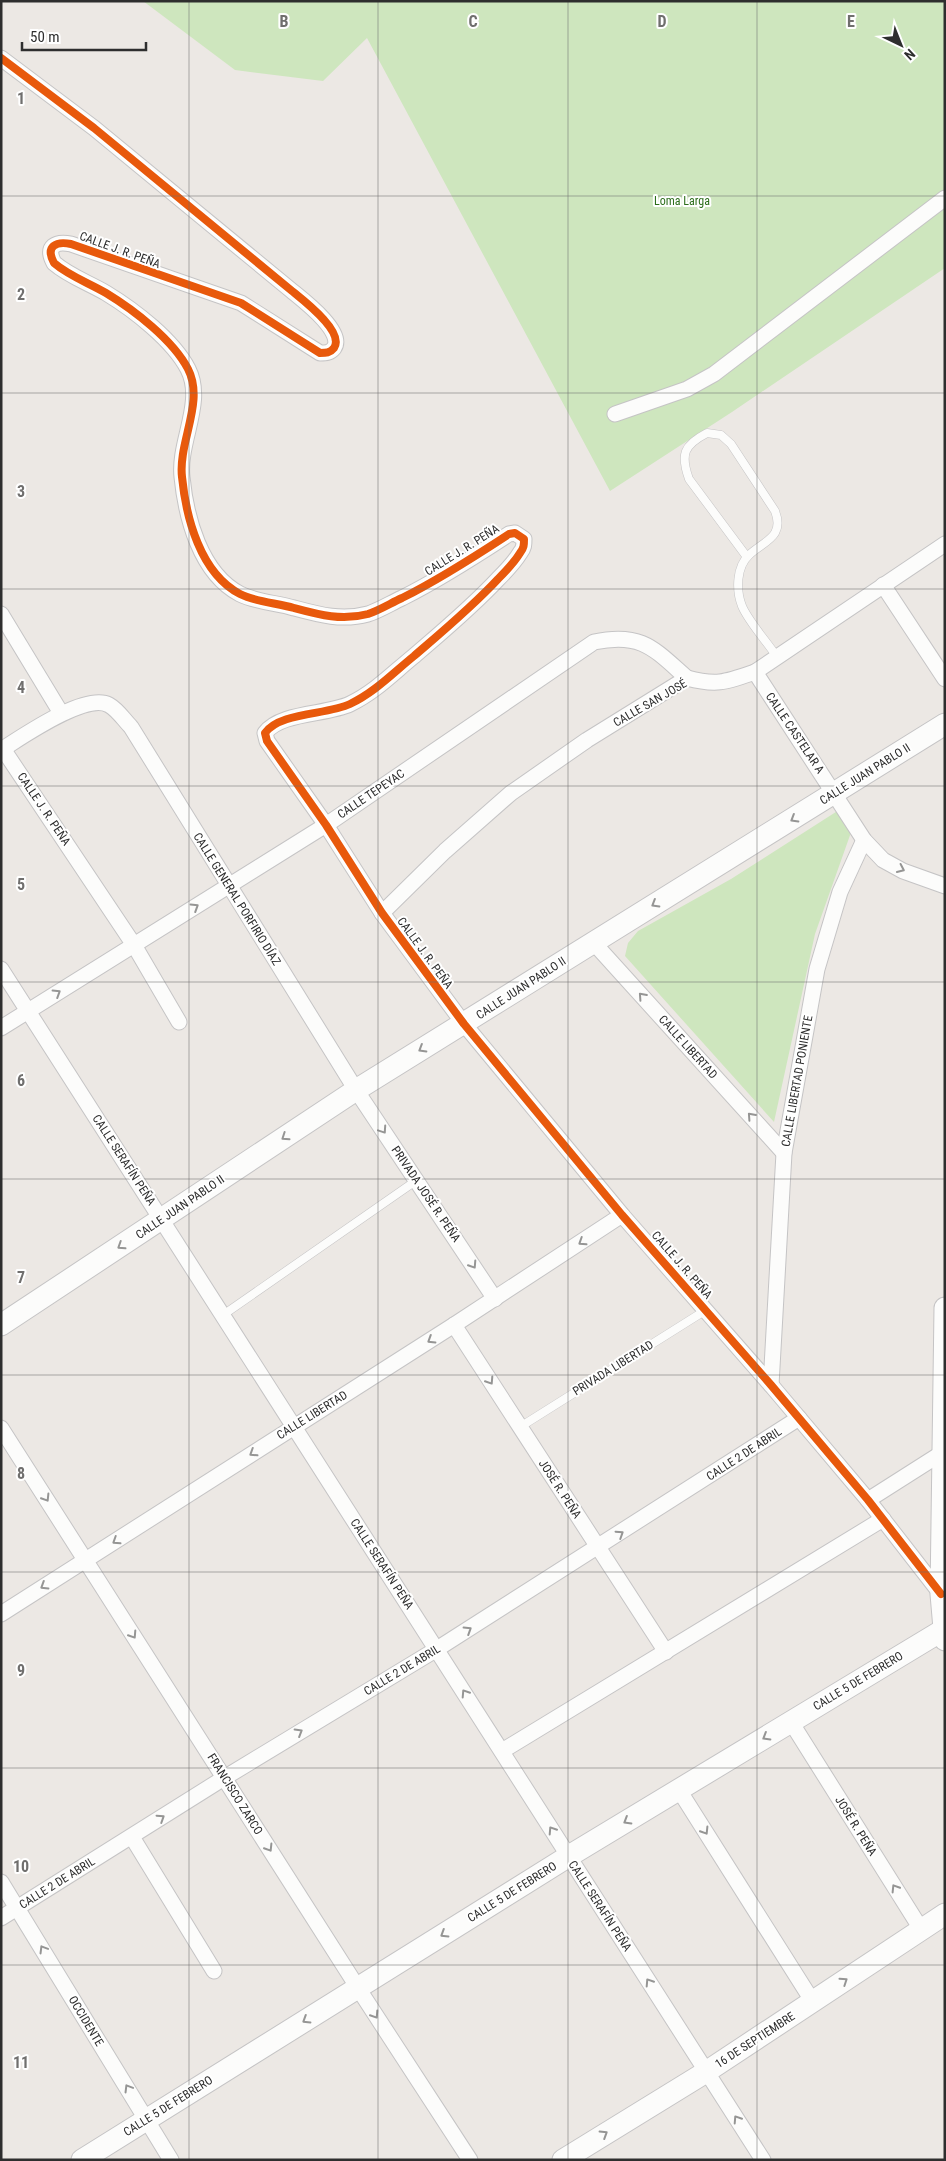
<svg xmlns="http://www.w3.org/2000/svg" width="946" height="2161" viewBox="0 0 946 2161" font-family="'Roboto Condensed',sans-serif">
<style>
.green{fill:#cee6be}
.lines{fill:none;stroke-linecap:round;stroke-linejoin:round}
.lane-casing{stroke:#c5c4c5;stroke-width:9}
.street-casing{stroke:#c5c4c5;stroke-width:17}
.secondary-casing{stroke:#c5c4c5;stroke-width:23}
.lane{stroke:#fcfcfb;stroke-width:8}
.street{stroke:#fcfcfb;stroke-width:15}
.secondary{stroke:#fcfcfb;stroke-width:21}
.cycleway-casing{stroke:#fff;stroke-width:11}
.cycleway{stroke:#e8590c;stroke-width:8}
.oneway{stroke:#959594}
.grid{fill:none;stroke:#706f6e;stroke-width:1;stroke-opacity:0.55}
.labels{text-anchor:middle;stroke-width:4;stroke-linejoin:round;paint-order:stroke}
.park-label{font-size:12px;fill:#2c6e1b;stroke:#fff}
.street-label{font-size:12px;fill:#2e2e2e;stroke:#fff}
.grid-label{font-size:16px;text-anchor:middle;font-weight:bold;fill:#706f6e;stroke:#fff;stroke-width:4;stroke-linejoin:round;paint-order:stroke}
</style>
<rect width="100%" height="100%" fill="#ece8e4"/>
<g class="green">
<polygon points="143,1 945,1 945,268 732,412 610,491 367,38 323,81 235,70"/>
<polygon points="839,810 854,824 815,934 774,1122 625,956 628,943 638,931 731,879"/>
</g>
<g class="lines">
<g class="lane-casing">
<g id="lane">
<path d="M 747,557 L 689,479 C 680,454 684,445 707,433 L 721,435 L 731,444 L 775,511 C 785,537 764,541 749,555 C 736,567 736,591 742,606 C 748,621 768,643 777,657"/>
<polyline points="223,1315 417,1180"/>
<polyline points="520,1427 706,1310"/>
</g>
</g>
<g class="street-casing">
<g id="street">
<path d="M 1,58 L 94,128 L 292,291 C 303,300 345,332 334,348 C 330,353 326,353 320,353 L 241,303 L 71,244 C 56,241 45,246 54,263 C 69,276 89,283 106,293 C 134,310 173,340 188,369 C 205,402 178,442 182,477 C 186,517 200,573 240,594 C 256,602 277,603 294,608 C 320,615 342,621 368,614 C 380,610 391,603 402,598 C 440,579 474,557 509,534 L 515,533 L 524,539 C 524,545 524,548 520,553 C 514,563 506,571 498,579 C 472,607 443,631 414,656 C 393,673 375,692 350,704 C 327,715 280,712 265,733 L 267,741 L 326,825 L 382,913 L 464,1024 L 622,1215 L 771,1385 L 868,1500 L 941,1594"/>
<polyline points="615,414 687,389 714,374 945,198"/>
<polyline points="883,585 945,679"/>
<polyline points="1,614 61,713"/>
<polyline points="755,672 864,840 883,860 903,871 945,886"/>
<polyline points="3,749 134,945 179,1022"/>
<path d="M 1,750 C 22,737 86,692 109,705 C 118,710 124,720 131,727 L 356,1090 L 495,1299"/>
<path d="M 382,913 L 445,851 L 511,793 L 587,740 L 687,678 C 717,686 726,682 755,672 L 945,544"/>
<polyline points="593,942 784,1153"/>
<polyline points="1,969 763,2160"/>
<path d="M 1,1028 L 326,825 L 594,642 C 642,632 654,649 687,678"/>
<polyline points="454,1325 666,1652"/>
<polyline points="771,1385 784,1153 817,969 840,892 864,840"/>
<polyline points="1,1428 358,1988 470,2160"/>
<polyline points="868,1500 945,1451"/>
<polyline points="1,1614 454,1325 622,1215"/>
<polyline points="791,1722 921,1929"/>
<polyline points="502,1751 883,1519"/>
<polyline points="679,1790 813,2002"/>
<polyline points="132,1837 214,1971"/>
<polyline points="1,1882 171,2160"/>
<polyline points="1,1918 224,1778 437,1649 799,1418"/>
</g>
</g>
<g class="secondary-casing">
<g id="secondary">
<polyline points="945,1308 941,1594 945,1640"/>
<polyline points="1,1325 356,1090 945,724"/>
<polyline points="82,2160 569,1856 943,1630"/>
<polyline points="563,2160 706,2072 945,1914"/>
</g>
</g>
<use href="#lane" class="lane"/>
<use href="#street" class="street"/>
<use href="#secondary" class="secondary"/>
<g class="cycleway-casing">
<path id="cycleway" d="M 1,58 L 94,128 L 292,291 C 303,300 345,332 334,348 C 330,353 326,353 320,353 L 241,303 L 71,244 C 56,241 45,246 54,263 C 69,276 89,283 106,293 C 134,310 173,340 188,369 C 205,402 178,442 182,477 C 186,517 200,573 240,594 C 256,602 277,603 294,608 C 320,615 342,621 368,614 C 380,610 391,603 402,598 C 440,579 474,557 509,534 L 515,533 L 524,539 C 524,545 524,548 520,553 C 514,563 506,571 498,579 C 472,607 443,631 414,656 C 393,673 375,692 350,704 C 327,715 280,712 265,733 L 267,741 L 326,825 L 382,913 L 464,1024 L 622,1215 L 771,1385 L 868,1500 L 941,1594"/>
</g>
<use href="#cycleway" class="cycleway"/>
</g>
<defs><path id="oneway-chevron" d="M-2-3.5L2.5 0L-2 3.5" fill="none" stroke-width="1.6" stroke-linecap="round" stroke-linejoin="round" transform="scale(1.25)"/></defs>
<g class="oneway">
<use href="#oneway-chevron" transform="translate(794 819) rotate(149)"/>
<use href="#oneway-chevron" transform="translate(901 869) rotate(25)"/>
<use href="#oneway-chevron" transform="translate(655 904) rotate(149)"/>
<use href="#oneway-chevron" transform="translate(195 907) rotate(-32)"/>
<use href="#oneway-chevron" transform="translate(57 993) rotate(-32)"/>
<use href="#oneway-chevron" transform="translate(642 996) rotate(-132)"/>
<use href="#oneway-chevron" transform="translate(422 1049) rotate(149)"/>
<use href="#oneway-chevron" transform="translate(751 1116) rotate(-132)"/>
<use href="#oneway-chevron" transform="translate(383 1130) rotate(56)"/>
<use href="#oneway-chevron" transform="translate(285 1137) rotate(146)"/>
<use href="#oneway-chevron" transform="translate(582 1242) rotate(147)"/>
<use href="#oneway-chevron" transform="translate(121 1246) rotate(147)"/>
<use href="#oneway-chevron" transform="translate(473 1265) rotate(57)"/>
<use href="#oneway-chevron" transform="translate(431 1340) rotate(148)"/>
<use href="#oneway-chevron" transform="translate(490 1381) rotate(57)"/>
<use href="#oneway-chevron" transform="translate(253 1453) rotate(147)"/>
<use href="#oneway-chevron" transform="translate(46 1498) rotate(58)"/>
<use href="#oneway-chevron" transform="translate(620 1534) rotate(-33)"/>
<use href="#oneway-chevron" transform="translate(116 1541) rotate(147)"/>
<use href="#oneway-chevron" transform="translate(44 1586) rotate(148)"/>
<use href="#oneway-chevron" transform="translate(468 1630) rotate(-32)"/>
<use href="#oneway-chevron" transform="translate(133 1635) rotate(57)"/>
<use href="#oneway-chevron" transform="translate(465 1693) rotate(-123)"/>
<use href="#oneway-chevron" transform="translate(299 1732) rotate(-31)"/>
<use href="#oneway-chevron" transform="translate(766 1737) rotate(149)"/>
<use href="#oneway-chevron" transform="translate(161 1818) rotate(-33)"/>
<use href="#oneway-chevron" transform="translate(627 1821) rotate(149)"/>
<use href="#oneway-chevron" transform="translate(552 1830) rotate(-123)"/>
<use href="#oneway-chevron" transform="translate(705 1831) rotate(58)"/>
<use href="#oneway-chevron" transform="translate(269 1848) rotate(58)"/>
<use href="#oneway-chevron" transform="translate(895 1888) rotate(-122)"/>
<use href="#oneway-chevron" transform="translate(444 1934) rotate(148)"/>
<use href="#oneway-chevron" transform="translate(43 1949) rotate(-121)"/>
<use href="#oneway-chevron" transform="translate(844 1981) rotate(-34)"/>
<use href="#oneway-chevron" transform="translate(649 1982) rotate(-123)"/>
<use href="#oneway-chevron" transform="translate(375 2015) rotate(57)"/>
<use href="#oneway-chevron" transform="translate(306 2020) rotate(148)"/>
<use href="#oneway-chevron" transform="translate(128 2088) rotate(-121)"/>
<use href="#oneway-chevron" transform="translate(737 2119) rotate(-123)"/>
<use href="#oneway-chevron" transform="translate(604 2134) rotate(-32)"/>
</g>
<path class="grid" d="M 189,1 L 189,2160M 378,1 L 378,2160M 568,1 L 568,2160M 757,1 L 757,2160M 1,196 L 945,196M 1,393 L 945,393M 1,589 L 945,589M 1,786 L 945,786M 1,982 L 945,982M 1,1179 L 945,1179M 1,1375 L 945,1375M 1,1572 L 945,1572M 1,1768 L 945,1768M 1,1965 L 945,1965"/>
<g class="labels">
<g class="park-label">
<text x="682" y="205">Loma Larga</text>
</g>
<g class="street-label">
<text transform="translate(120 250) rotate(20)" y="4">CALLE J. R. PEÑA</text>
<text transform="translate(462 550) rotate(-32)" y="4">CALLE J. R. PEÑA</text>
<text transform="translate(650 703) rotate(-30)" y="4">CALLE SAN JOSÉ</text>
<text transform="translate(795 733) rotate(56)" y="4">CALLE CASTELAR A</text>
<text transform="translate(865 774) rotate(-32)" y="4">CALLE JUAN PABLO II</text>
<text transform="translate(371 794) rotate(-34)" y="4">CALLE TEPEYAC</text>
<text transform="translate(44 809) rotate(56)" y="4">CALLE J. R. PEÑA</text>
<text transform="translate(237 899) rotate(58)" y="4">CALLE GENERAL PORFIRIO DÍAZ</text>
<text transform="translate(425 953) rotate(54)" y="4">CALLE J. R. PEÑA</text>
<text transform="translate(521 988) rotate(-33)" y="4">CALLE JUAN PABLO II</text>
<text transform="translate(688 1047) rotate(48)" y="4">CALLE LIBERTAD</text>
<text transform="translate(797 1081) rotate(-80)" y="4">CALLE LIBERTAD PONIENTE</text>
<text transform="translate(124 1160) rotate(57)" y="4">CALLE SERAFÍN PEÑA</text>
<text transform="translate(426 1194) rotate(56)" y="4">PRIVADA JOSÉ R. PEÑA</text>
<text transform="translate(180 1207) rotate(-34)" y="4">CALLE JUAN PABLO II</text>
<text transform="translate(682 1265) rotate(49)" y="4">CALLE J. R. PEÑA</text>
<text transform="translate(613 1368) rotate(-32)" y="4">PRIVADA LIBERTAD</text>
<text transform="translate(312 1415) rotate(-32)" y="4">CALLE LIBERTAD</text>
<text transform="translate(744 1454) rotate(-33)" y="4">CALLE 2 DE ABRIL</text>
<text transform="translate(560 1489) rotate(57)" y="4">JOSÉ R. PEÑA</text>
<text transform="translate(382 1564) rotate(57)" y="4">CALLE SERAFÍN PEÑA</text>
<text transform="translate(402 1670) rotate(-31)" y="4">CALLE 2 DE ABRIL</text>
<text transform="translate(858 1681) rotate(-31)" y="4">CALLE 5 DE FEBRERO</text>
<text transform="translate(235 1794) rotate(58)" y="4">FRANCISCO ZARCO</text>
<text transform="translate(856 1826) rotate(58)" y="4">JOSÉ R. PEÑA</text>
<text transform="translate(57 1883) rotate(-32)" y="4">CALLE 2 DE ABRIL</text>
<text transform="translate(512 1892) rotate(-32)" y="4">CALLE 5 DE FEBRERO</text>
<text transform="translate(600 1906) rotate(57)" y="4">CALLE SERAFÍN PEÑA</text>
<text transform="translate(86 2021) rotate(59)" y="4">OCCIDENTE</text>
<text transform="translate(755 2040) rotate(-33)" y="4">16 DE SEPTIEMBRE</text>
<text transform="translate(168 2106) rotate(-32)" y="4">CALLE 5 DE FEBRERO</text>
</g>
</g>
<g class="grid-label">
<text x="284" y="27">B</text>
<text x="473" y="27">C</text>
<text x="662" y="27">D</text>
<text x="851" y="27">E</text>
<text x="21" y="104">1</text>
<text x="21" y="300">2</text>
<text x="21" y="497">3</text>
<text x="21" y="693">4</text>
<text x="21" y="890">5</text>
<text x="21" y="1086">6</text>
<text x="21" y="1283">7</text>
<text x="21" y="1479">8</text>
<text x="21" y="1676">9</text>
<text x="21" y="1872">10</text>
<text x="21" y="2068">11</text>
</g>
<rect width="946" height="2161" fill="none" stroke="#2e2e2e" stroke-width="5"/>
<g transform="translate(901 45) rotate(137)" stroke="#ffffff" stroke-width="4" paint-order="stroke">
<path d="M0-4L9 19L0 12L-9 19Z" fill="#2e2e2e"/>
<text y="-8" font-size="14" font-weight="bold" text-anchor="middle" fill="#2e2e2e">N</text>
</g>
<path d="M22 42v8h124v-8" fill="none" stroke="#2e2e2e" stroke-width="2.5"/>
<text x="30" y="42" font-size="15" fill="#2e2e2e" stroke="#ffffff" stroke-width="4" paint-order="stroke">50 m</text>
</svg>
